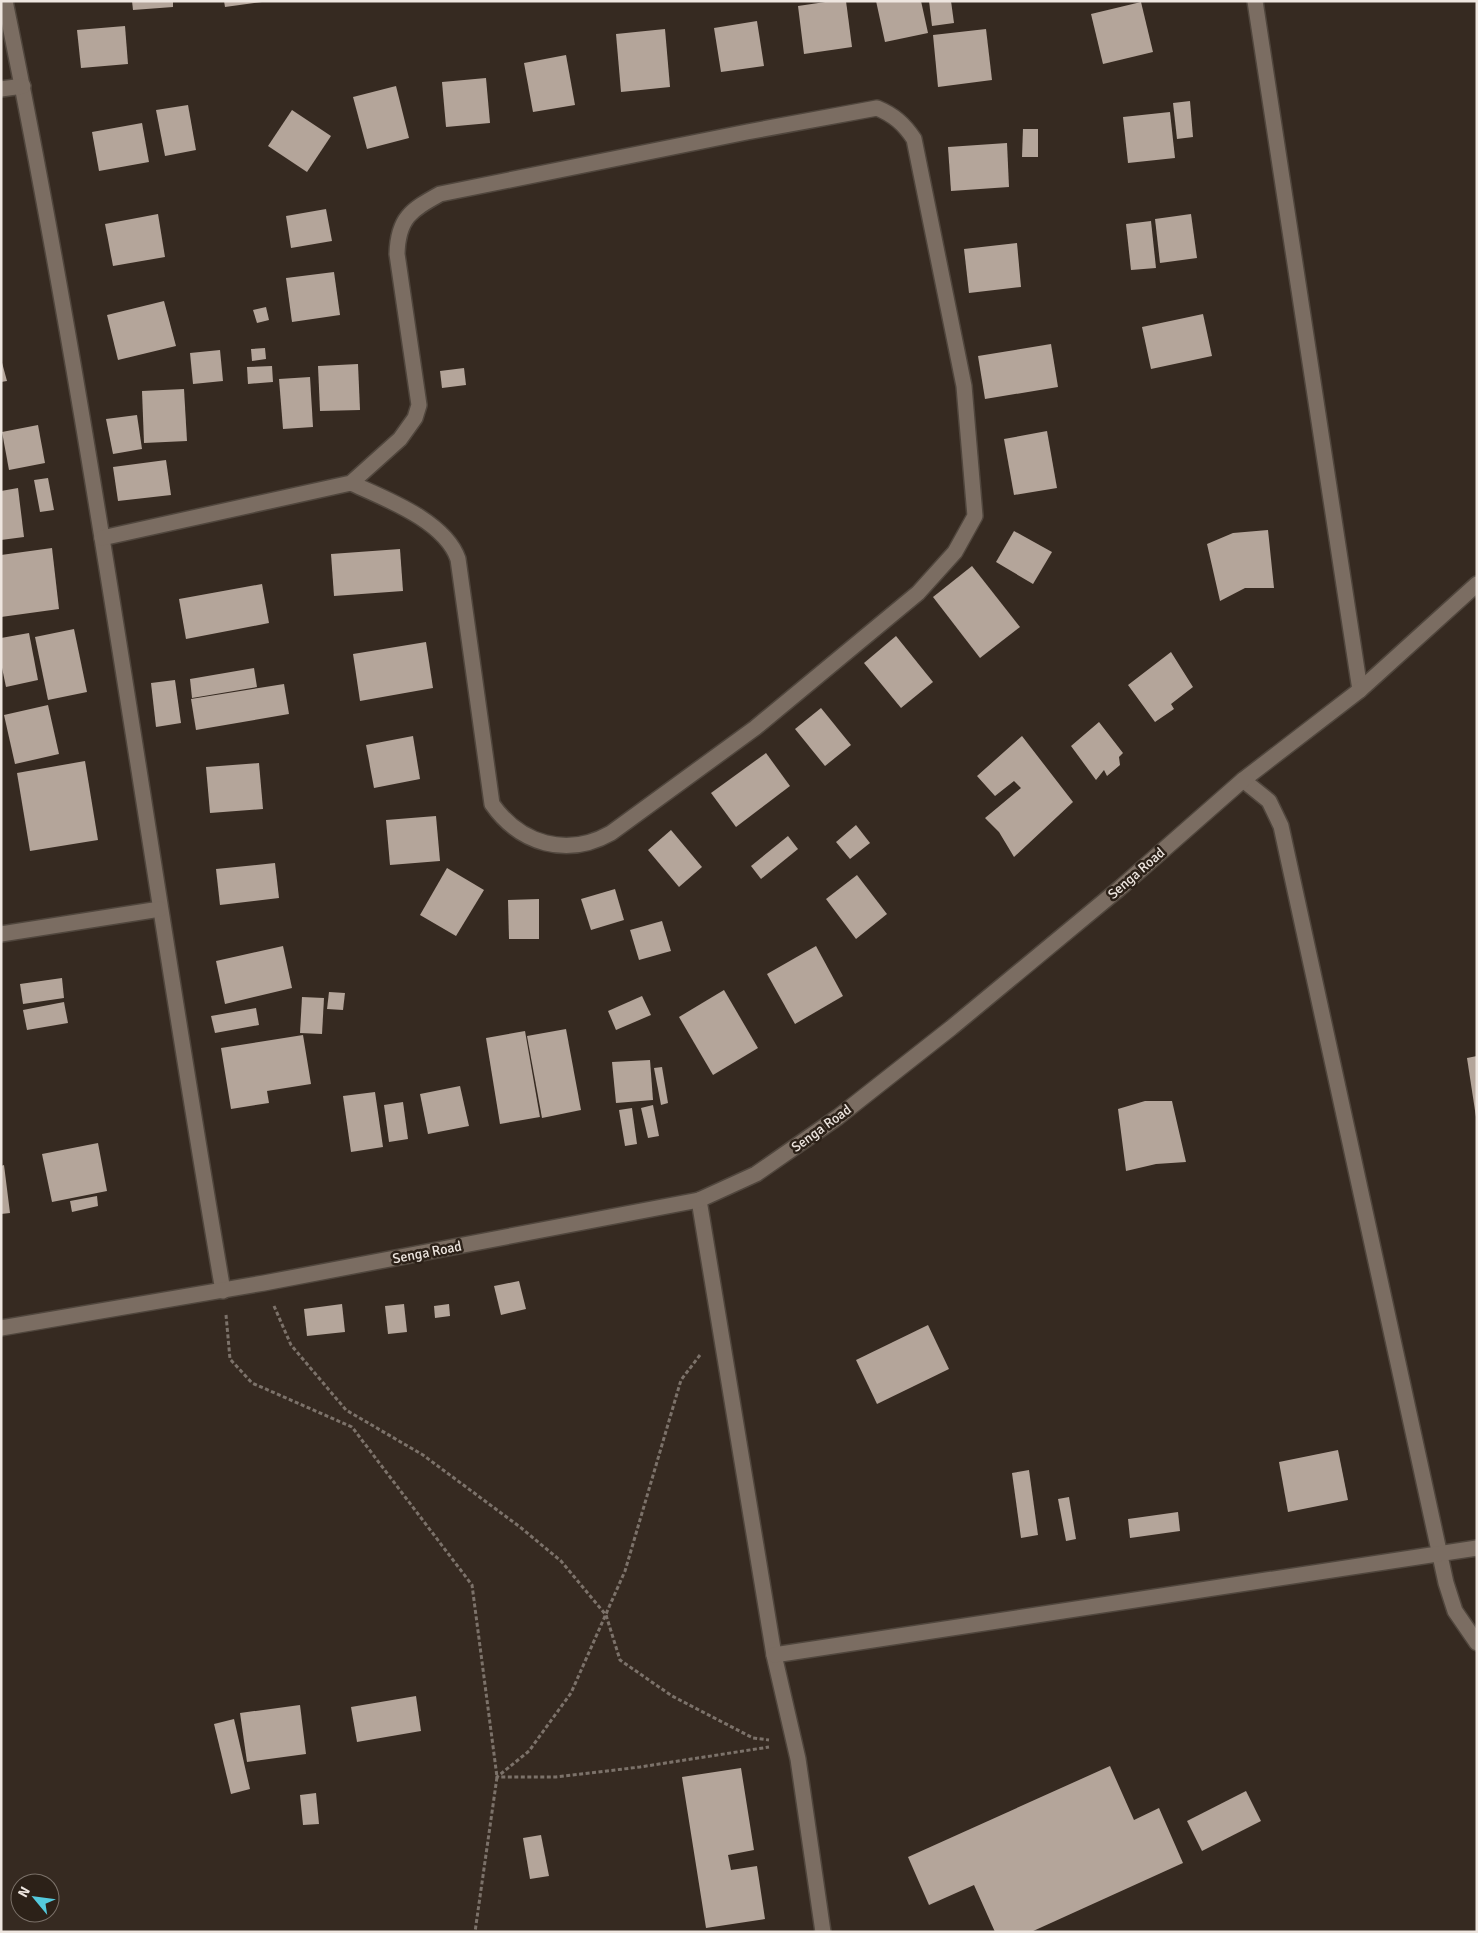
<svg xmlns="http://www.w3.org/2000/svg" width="1478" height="1933" viewBox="0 0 1478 1933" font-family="Signika,sans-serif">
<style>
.building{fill:#b4a59a}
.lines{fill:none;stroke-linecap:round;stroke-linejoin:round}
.minor-casing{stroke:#50463d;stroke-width:18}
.path{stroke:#7c726a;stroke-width:3;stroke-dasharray:4 2.5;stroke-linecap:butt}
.minor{stroke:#7b6d62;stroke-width:15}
.labels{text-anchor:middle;stroke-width:5;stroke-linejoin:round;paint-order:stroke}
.street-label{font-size:14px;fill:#eee6e0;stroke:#2c2118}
</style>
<rect width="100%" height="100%" fill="#362a21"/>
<g class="building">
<polygon points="132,1 173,1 173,7 133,10"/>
<polygon points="224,1 262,1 262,2 225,7"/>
<polygon points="832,1 846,1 852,47 804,54 798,6"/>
<polygon points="876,1 921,1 928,33 885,42"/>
<polygon points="929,1 951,1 954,23 932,26"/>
<polygon points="1141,2 1153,52 1103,64 1091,14"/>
<polygon points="757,21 764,66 721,72 714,28"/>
<polygon points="125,26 128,64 81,68 77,30"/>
<polygon points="665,29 670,87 621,92 616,34"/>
<polygon points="986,29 992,80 938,87 933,35"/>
<polygon points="566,55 575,105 533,112 524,63"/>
<polygon points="486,78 490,123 446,127 442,82"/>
<polygon points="396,86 409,138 367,149 353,97"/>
<polygon points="1190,101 1193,137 1177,139 1173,103"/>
<polygon points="188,105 196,150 165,156 156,110"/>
<polygon points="292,110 331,136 307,172 268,146"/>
<polygon points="1170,112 1175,158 1128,163 1123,117"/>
<polygon points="142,123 149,162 99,171 92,132"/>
<polygon points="1023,129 1038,129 1038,157 1022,157"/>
<polygon points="1007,143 1009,187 951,191 948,147"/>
<polygon points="326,209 332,241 291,248 286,216"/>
<polygon points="158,214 165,257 113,266 105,224"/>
<polygon points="1191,214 1197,258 1160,263 1155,219"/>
<polygon points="1151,221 1156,268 1131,270 1126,224"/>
<polygon points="1017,243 1021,287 969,293 964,249"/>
<polygon points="334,272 340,315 292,322 286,278"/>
<polygon points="164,301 176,346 118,360 107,315"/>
<polygon points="266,307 269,320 257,323 253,310"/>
<polygon points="1203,314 1212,356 1151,369 1142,327"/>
<polygon points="1051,344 1058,387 985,399 978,356"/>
<polygon points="265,348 266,359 252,361 251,349"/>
<polygon points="220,350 223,381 193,384 190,353"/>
<polygon points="1,359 7,381 1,382"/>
<polygon points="358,364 360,410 320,411 318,366"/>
<polygon points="272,366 273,382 248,384 247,367"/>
<polygon points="464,368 466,385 442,388 440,371"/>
<polygon points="310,377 313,427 283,429 279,379"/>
<polygon points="184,389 187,441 144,443 142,391"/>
<polygon points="137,415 142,449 113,454 106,419"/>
<polygon points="38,425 45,463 9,470 2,432"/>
<polygon points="1047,431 1057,488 1014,495 1004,439"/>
<polygon points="166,460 171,495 118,501 113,467"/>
<polygon points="48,478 54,510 40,512 34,480"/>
<polygon points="18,488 24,537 1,540 1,491"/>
<polygon points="1268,530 1274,588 1245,588 1220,601 1207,544 1233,533"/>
<polygon points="1014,531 1052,552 1033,584 996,562"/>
<polygon points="52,548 59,609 1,617 1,555"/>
<polygon points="400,549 403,591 334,596 331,554"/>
<polygon points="972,566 1020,627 980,658 933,597"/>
<polygon points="262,584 269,623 186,639 179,599"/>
<polygon points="74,629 87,692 48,700 35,637"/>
<polygon points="29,633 38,680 6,687 1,663 1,638"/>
<polygon points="896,636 933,682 901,708 864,663"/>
<polygon points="426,642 433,688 360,701 353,654"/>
<polygon points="1171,652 1193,687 1171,704 1174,709 1155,722 1128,685"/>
<polygon points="254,668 257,687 192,698 190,679"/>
<polygon points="175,680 181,723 156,727 151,683"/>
<polygon points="284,684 289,714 196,730 191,699"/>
<polygon points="48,705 59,754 15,764 4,715"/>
<polygon points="821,708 851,745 825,766 795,729"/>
<polygon points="1099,722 1123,753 1119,757 1120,765 1107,776 1104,770 1096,780 1071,746"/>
<polygon points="413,736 420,779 374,788 366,745"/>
<polygon points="1022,736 1073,802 1014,857 999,832 985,818 1021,788 1014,781 995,796 977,776"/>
<polygon points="766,753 790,786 736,827 711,793"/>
<polygon points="85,761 98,840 30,851 17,773"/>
<polygon points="259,763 263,809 210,813 206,767"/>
<polygon points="436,816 440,861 390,865 386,820"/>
<polygon points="856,825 870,843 850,859 836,842"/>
<polygon points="671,830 702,867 679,887 648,850"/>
<polygon points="788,836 798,849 761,879 751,866"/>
<polygon points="275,863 279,898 220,905 216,869"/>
<polygon points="447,868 484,890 456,936 420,915"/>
<polygon points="857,875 887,914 856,939 826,899"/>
<polygon points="615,889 624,920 591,930 581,899"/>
<polygon points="539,899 539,939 509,939 508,900"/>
<polygon points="662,921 671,951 639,960 630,930"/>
<polygon points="283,946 292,988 225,1004 216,961"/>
<polygon points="816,946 843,996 795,1024 767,974"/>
<polygon points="62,978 64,998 23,1004 20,984"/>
<polygon points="724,990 758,1048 713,1075 679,1017"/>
<polygon points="329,992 345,993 343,1010 327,1009"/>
<polygon points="642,996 651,1015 616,1030 608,1011"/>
<polygon points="302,997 324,998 322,1034 300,1033"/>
<polygon points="64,1002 68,1023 27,1030 23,1010"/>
<polygon points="256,1008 259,1025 215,1033 211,1016"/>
<polygon points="566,1029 581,1110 542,1118 527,1036"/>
<polygon points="525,1031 540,1117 500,1124 486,1038"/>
<polygon points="303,1035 311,1084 267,1091 269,1103 231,1109 221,1048"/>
<polygon points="1477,1056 1477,1117 1476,1117 1467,1058"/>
<polygon points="650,1060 653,1100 616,1103 612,1062"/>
<polygon points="662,1067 668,1103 661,1105 654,1068"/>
<polygon points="460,1086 469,1126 428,1134 420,1094"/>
<polygon points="375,1092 383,1147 351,1152 343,1096"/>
<polygon points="1145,1101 1172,1101 1186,1162 1156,1164 1126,1171 1118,1109"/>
<polygon points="403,1102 408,1139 389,1142 384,1105"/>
<polygon points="653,1105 659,1136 648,1138 641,1108"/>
<polygon points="632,1108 637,1144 625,1146 619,1110"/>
<polygon points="98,1143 107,1191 52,1202 42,1154"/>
<polygon points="4,1165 10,1213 1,1214 1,1166"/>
<polygon points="97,1196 98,1206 72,1212 70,1201"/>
<polygon points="519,1281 526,1309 501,1315 494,1286"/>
<polygon points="342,1304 345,1332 307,1336 304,1309"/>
<polygon points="404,1304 407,1332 388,1334 385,1306"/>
<polygon points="449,1304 450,1316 435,1318 434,1306"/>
<polygon points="928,1325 949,1369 877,1404 856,1360"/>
<polygon points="1338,1450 1348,1500 1288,1512 1279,1462"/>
<polygon points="1029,1470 1038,1535 1021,1538 1012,1473"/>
<polygon points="1069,1497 1076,1539 1066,1541 1058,1499"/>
<polygon points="1178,1512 1180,1531 1130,1538 1128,1519"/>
<polygon points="416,1696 421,1731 357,1742 351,1707"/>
<polygon points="300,1705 306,1754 247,1762 240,1713"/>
<polygon points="234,1719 250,1789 231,1794 214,1724"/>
<polygon points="1110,1766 1134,1820 1159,1808 1183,1863 1031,1932 995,1932 974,1885 929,1905 908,1857"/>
<polygon points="741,1768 754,1850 728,1855 731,1870 757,1866 765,1919 706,1928 682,1777"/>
<polygon points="1246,1791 1261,1821 1202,1851 1187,1821"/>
<polygon points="316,1793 319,1824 303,1825 300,1795"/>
<polygon points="541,1835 549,1876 530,1879 523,1838"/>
</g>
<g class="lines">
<g class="minor-casing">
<g id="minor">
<path d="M 5,1 C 93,428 149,861 223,1291"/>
<polyline points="1255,1 1360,690"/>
<polyline points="1,89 23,86"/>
<path d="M 102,538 L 351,483 L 400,439 L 415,418 L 419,405 L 397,254 C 398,218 411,210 440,194 L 747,132 L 877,108 C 894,115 904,124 914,139 L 964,386 L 975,516 L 955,552 L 918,593 L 755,728 L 611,833 C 567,858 520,844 492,804 L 458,559 C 445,521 386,499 351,483"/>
<polyline points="1243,780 1269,801 1281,826 1446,1583 1455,1611 1477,1643"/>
<polyline points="1,934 160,909"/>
<polyline points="699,1200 774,1655 798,1759 823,1932"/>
<polyline points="1,1328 264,1283 699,1200 756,1174 838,1117 951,1028 1120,888 1243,780 1360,690 1477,584"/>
<polyline points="774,1655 1477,1548"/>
</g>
</g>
<g class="path">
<polyline points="274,1306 291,1345 346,1410 423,1455 520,1527 561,1561 606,1615 620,1660 672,1696 753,1738 769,1740"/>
<polyline points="226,1315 230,1359 252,1383 352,1427 472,1585 497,1777 475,1932"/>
<polyline points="700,1355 681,1380 625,1571 571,1693 529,1751 497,1777 556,1777 640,1767 769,1747"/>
</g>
<use href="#minor" class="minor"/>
</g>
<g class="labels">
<g class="street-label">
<text transform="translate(1136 873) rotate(-41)" y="5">Senga Road</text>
<text transform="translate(821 1128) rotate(-36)" y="5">Senga Road</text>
<text transform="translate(427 1252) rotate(-11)" y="5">Senga Road</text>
</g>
</g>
<rect width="1478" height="1933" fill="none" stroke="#eee6e0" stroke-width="5"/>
<g transform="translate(35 1898) rotate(299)"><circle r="24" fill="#2c2118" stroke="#7a7068"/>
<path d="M0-4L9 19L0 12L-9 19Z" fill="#54cadd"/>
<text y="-8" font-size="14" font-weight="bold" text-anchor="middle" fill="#eee6e0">N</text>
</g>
</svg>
